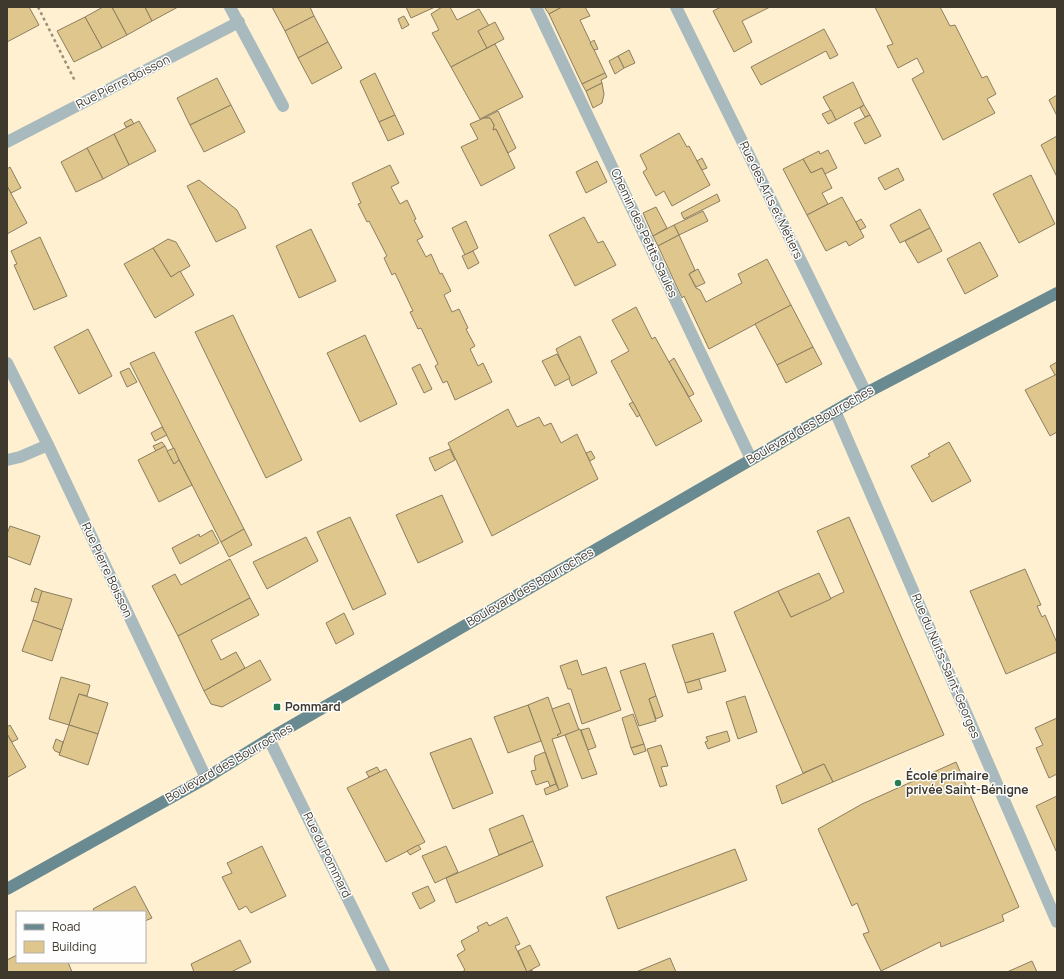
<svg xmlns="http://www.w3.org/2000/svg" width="1064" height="979" viewBox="0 0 1064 979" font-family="Manrope,sans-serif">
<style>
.building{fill:#dfc68c;stroke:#8b7e61}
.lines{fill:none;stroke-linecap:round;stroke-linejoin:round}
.path{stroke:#9a917a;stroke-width:2.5;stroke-dasharray:3 3;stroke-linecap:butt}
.street{stroke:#a8babd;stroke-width:12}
.primary{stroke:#6a8a91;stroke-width:12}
.poi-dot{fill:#287d50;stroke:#fefefe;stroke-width:1.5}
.labels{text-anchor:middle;stroke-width:3;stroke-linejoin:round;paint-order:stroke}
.street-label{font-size:12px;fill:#3e392c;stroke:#fefefe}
.poi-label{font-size:12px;font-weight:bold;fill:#3e392c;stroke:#fefefe;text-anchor:start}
</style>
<rect width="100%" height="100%" fill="#fef0d0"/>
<g class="building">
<polygon points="7,7 29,7 39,25 7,42"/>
<polygon points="103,7 112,7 127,35 102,48 85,17"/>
<polygon points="112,7 145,7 152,21 127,35"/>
<polygon points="145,7 178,7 152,21"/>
<polygon points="272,7 310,7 314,16 285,31"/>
<polygon points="406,7 435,7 411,18"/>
<polygon points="442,7 450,7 457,20 479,9 489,26 478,31 487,48 451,67 432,33 439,30 431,14"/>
<polygon points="547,7 562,7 549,14 545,8"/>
<polygon points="562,7 585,7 590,16 580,20 605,73 582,84 549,14"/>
<polygon points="721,7 770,7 742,21 752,42 734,52 713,11"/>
<polygon points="875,7 940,7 950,26 955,25 982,78 987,76 996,94 987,99 995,113 943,140 912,79 924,72 917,58 898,68 887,46 893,44"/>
<polygon points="314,16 328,42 298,58 285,31"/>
<polygon points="404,16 409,25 402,29 398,19"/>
<polygon points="85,17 102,48 74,62 57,31"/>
<polygon points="495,22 504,39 487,48 478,31"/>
<polygon points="824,29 838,55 830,59 826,51 761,85 751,67"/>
<polygon points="594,40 598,49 594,50 590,43"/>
<polygon points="328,42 342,68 312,84 298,58"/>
<polygon points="495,44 523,97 480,119 451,67"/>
<polygon points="629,50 635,63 624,68 618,56"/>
<polygon points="618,56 624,68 615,74 609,61"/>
<polygon points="375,73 395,115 379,122 360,81"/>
<polygon points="605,73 607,77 601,80 602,83 586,91 582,84"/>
<polygon points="217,78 231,105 190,125 177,98"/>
<polygon points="853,82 864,105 836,120 823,97"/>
<polygon points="602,83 604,94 602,103 593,108 586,91"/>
<polygon points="1057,95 1057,116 1049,100"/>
<polygon points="231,105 245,132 204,152 190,125"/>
<polygon points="864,105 870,115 865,117 860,108"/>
<polygon points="831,110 836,120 828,124 822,114"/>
<polygon points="498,111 516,148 508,153 496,129 493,130 494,125 490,118 484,118"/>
<polygon points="395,115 404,134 388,141 379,122"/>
<polygon points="870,115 881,136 865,144 854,123"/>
<polygon points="484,118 490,118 494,125 493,130 496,129 515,168 481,186 461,147 478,139 470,124"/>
<polygon points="131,119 134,124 126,127 124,123"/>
<polygon points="139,121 156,151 129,165 114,134"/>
<polygon points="679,133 687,147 689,146 710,185 672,206 664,191 656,196 643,172 647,169 640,155"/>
<polygon points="114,134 129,165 103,179 87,148"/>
<polygon points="1057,136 1057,177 1041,145"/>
<polygon points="87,148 103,179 76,192 61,162"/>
<polygon points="828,150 837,168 825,174 822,168 811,173 803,159 819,151 820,154"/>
<polygon points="702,158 707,168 702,170 697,161"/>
<polygon points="803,159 811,173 822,168 832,188 822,193 828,204 807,215 783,169"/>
<polygon points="597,161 607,182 586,193 576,172"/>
<polygon points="390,165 399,183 391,187 400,204 407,200 416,219 414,220 423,237 417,240 426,257 431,254 440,274 442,273 451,291 444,295 452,312 459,309 468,328 466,329 475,346 470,349 478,366 483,363 492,382 455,400 447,381 443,383 435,366 438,364 421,328 418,329 410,312 413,311 395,273 392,275 384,258 387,256 369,221 367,222 358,204 361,203 352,183"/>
<polygon points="10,167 21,188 11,193 7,186 7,169"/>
<polygon points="898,168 904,180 885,190 878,178"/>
<polygon points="1031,175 1055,224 1019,243 993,194"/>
<polygon points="199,180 237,210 246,228 216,242 187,186"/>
<polygon points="7,186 27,223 7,234"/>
<polygon points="717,194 720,201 684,219 681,213"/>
<polygon points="842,197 864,237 849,246 846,241 826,251 807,215"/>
<polygon points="656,207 667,228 653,236 643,213"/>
<polygon points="920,209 930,228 900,243 890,225"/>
<polygon points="703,211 708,221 679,235 674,225"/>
<polygon points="584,217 598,243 603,241 616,265 575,286 549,235"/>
<polygon points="861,219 866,227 860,230 856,222"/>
<polygon points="466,221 478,248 465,255 452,228"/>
<polygon points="674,225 679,235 658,246 653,236"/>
<polygon points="930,228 942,251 918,263 905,241"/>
<polygon points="311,229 336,281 299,298 276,246"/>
<polygon points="679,235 695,270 689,274 696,288 700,290 706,302 742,283 738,274 767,259 791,305 709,349 684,296 682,298 658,246"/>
<polygon points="40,237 67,296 34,310 14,265 17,264 11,251"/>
<polygon points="168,239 176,242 190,266 171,277 153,248"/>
<polygon points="980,242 998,276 965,294 947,259"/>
<polygon points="153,248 171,277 180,271 194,295 155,318 124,264"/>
<polygon points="473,251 479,263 468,269 462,256"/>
<polygon points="698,269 705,283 696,287 689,274"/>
<polygon points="791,305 813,347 777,365 755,324"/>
<polygon points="636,307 652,339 655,337 702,421 656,446 611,361 629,351 612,320"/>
<polygon points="233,315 302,460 266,478 195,332"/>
<polygon points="88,329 112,376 79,394 54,347"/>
<polygon points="365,335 397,404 360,422 327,353"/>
<polygon points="580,336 597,373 572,386 556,349"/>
<polygon points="813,347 822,364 786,383 777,365"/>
<polygon points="154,352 244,529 221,542 130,363"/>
<polygon points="557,354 570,378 555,386 542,361"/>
<polygon points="674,358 694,394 689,397 669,362"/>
<polygon points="1057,362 1057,374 1055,375 1050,366"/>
<polygon points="420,364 432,389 424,393 412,368"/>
<polygon points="129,368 137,382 127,387 120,372"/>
<polygon points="1057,374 1057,432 1050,436 1025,390"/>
<polygon points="633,402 640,415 637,417 629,404"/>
<polygon points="508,409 517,427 539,417 544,426 551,423 561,443 577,434 598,479 492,536 448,443"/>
<polygon points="162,427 167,435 155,441 151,433"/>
<polygon points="162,442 165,446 156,451 153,446"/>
<polygon points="949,442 971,481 932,502 911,466 930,456 928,454"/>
<polygon points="165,446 174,464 179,460 192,485 159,502 138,460"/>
<polygon points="174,448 179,460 174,464 167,451"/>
<polygon points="450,449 455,460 435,471 429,458"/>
<polygon points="591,451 595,458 590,461 586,453"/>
<polygon points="442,495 463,542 418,563 396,515"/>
<polygon points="350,517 386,594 353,610 317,532"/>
<polygon points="849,517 944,735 833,782 824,764 803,773 734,612 778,591 791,617 844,592 817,531"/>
<polygon points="10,526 40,536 30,565 7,556 7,534"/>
<polygon points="244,529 252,545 229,557 221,542"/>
<polygon points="212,530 219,543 180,564 172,548 199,534 200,537"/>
<polygon points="306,537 318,561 267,589 253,562"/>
<polygon points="230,559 250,598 178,636 152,586 175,574 181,585"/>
<polygon points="1025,569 1041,605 1037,606 1042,617 1045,615 1057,643 1057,652 1006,674 970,591"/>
<polygon points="819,573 831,599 791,617 778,591"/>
<polygon points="35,588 42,591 39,603 31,601"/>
<polygon points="42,591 72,599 62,630 33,620"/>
<polygon points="250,598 259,615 211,640 221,660 236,652 245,668 204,691 178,636"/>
<polygon points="344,613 354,634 336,644 326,623"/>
<polygon points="33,620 62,630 52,661 22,651"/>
<polygon points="713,633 726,671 685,683 672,645"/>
<polygon points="260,660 271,680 222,707 211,704 204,691"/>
<polygon points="577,660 582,675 606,667 621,710 582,724 571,689 568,689 560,666"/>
<polygon points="645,663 656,696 649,699 656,721 639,726 620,671"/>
<polygon points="61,677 90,685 87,696 79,694 69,725 49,719"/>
<polygon points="699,679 702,689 688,693 685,683"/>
<polygon points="79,694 108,703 98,734 69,725"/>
<polygon points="656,696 663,716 656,719 649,699"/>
<polygon points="745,696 757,732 738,739 726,702"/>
<polygon points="548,697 561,733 557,735 559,737 552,739 568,786 559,790 528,705"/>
<polygon points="569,703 579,730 559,737 557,735 561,733 552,709"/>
<polygon points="528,705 541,741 508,753 494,717"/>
<polygon points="633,714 644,744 631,748 622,718"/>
<polygon points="1057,718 1057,774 1049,778 1036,748 1043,745 1035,728"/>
<polygon points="10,725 18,739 12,742 7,734 7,727"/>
<polygon points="69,725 98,734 88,765 59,755"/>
<polygon points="589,728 596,747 588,750 581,730"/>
<polygon points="580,729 597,774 582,779 565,735"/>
<polygon points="727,731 730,741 708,749 705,742 708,741 706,737"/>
<polygon points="7,734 26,767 8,777 7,775"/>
<polygon points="471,738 493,793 453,809 430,753"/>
<polygon points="56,739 63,742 60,753 55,751 53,748"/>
<polygon points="644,744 646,751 634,755 631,748"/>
<polygon points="661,745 668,766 661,767 667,785 660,787 647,749"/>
<polygon points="545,752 556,784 550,786 548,781 536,785 531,771 536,770 534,761 535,756"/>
<polygon points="956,762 1019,907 1002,915 1004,921 941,947 940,942 881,971 863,934 869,932 857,903 852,906 818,829 862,804"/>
<polygon points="824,764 833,782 782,804 776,786"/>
<polygon points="377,767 380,772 369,777 366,772"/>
<polygon points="386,769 425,842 386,862 347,788"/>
<polygon points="556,784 559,790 546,795 544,789"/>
<polygon points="1057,796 1057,853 1036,806"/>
<polygon points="523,815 533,841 499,855 489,829"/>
<polygon points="533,841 543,866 456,903 446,878"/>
<polygon points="418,845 421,849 410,855 407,851"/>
<polygon points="262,846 286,896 251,913 246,906 239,910 222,877 232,873 227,863"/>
<polygon points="446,846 458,872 435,883 422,856"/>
<polygon points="735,849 747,880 618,929 606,897"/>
<polygon points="135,886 152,918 145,921 145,912 95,912 93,909"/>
<polygon points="428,886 435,901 420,909 412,893"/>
<polygon points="507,917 520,944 515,946 527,972 532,970 533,972 462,972 465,970 457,955 465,950 461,941 479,931 477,927 487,922 489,926"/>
<polygon points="240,940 251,962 231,972 194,972 191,964"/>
<polygon points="530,945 540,965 527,972 518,951"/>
<polygon points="17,955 17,962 68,962 72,972 7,972 7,960"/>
<polygon points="670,958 676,972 636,972"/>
<polygon points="1032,961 1037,972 1007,972"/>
</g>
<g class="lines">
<polyline class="path" points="38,7 75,81"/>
<g class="street">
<polyline points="230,7 283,106"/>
<polyline points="536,7 751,459"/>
<polyline points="676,7 866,393"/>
<polyline points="7,142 239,22"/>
<polyline points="7,363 48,445 206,778"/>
<polyline points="835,411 1057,922"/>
<polyline points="7,460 20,457 48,445"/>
<polyline points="269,739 384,972"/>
</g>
<polyline class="primary" points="7,889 206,778 269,739 866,393 1057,293"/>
</g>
<g class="poi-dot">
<rect x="273" y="703" width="8" height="8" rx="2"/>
<circle cx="898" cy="783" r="4"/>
</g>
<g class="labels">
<g class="street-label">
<text transform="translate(123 82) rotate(-27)" y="4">Rue Pierre Boisson</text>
<text transform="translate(771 200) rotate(64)" y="4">Rue des Arts et Métiers</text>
<text transform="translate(644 233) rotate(65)" y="4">Chemin des Petits Saules</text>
<text transform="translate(810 425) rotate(-30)" y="4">Boulevard des Bourroches</text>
<text transform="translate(107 570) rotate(65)" y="4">Rue Pierre Boisson</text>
<text transform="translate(530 587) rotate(-30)" y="4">Boulevard des Bourroches</text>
<text transform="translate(946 666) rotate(67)" y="4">Rue du Nuits-Saint-Georges</text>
<text transform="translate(229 763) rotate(-30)" y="4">Boulevard des Bourroches</text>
<text transform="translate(327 855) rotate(64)" y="4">Rue du Pommard</text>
</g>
<g class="poi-label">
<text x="285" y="711">Pommard</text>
<text x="906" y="780">École primaire<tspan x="906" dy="14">privée Saint-Bénigne</tspan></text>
</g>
</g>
<rect width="1064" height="979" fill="none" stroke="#3e392c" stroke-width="16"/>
<rect x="16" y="911" width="130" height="52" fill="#fefefe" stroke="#b1afaa"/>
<rect x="24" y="924" width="20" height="6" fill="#6a8a91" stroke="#b1afaa"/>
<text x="52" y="931" font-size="12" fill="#3e392c">Road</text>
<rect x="24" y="941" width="20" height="12" fill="#dfc68c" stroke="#b1afaa"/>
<text x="52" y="951" font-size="12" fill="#3e392c">Building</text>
</svg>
